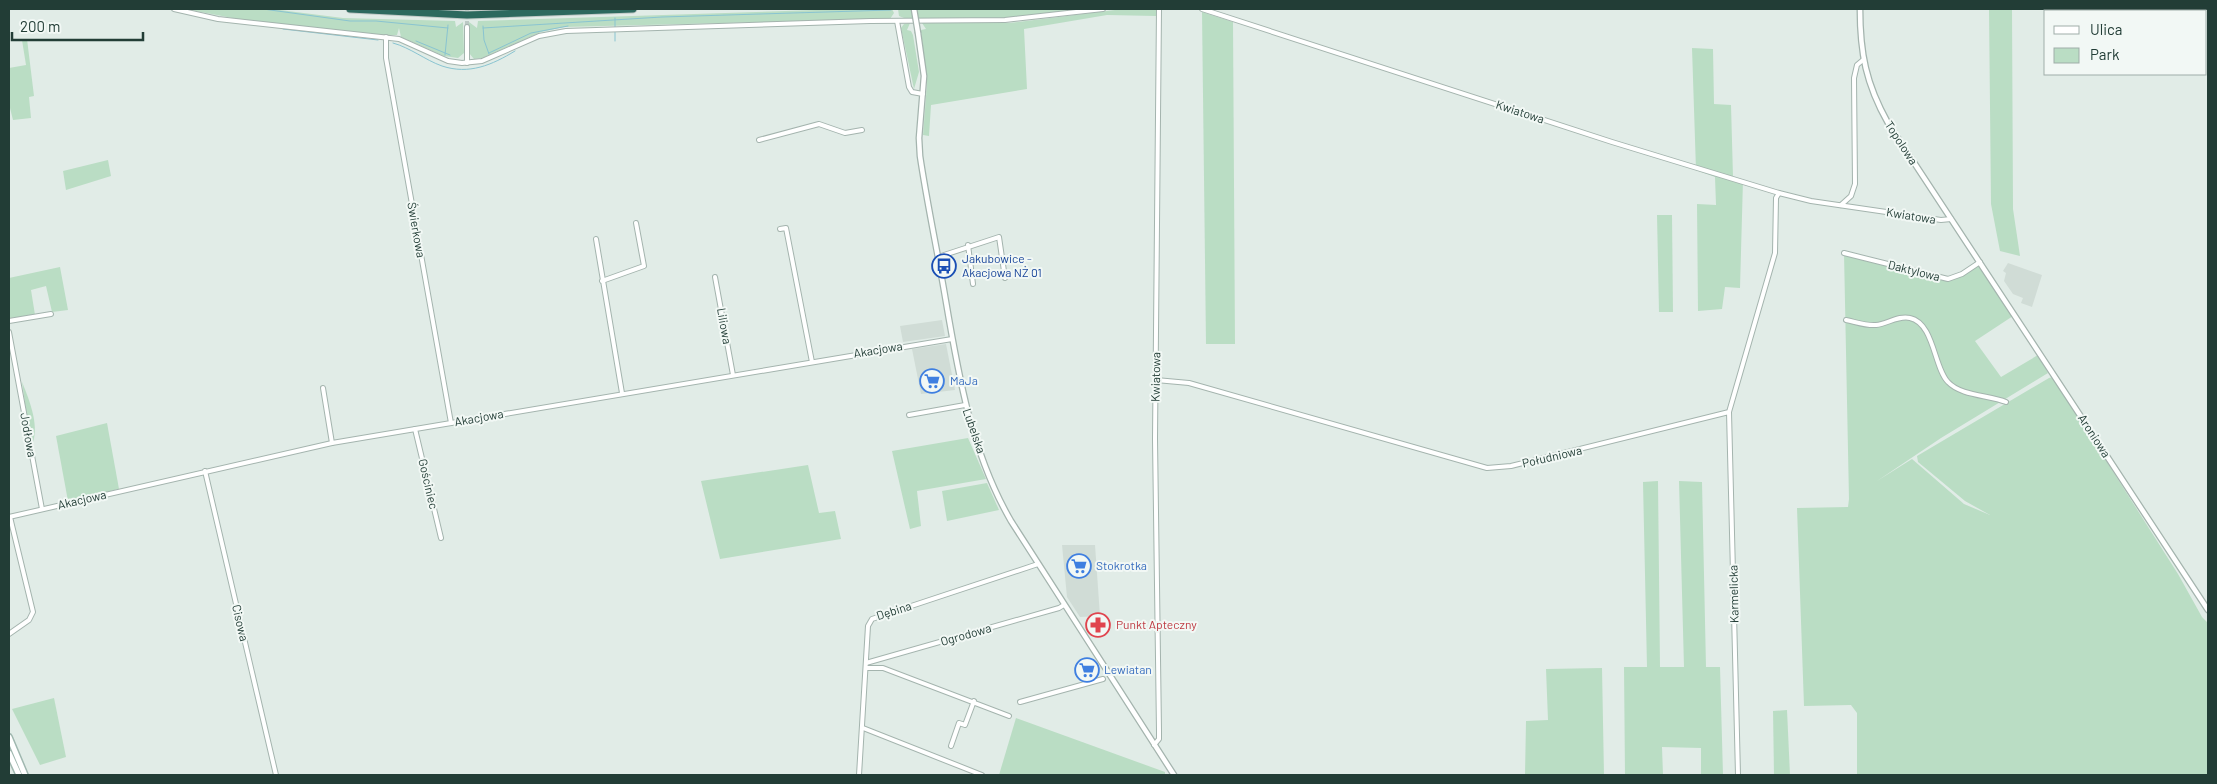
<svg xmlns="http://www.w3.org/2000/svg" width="2217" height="784" viewBox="0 0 2217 784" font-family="Barlow,sans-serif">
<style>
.built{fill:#d0dcd6}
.green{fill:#baddc4}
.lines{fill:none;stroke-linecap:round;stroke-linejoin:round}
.stream{stroke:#89c4d1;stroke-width:1}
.minor-tunnel{stroke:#bbc9c4;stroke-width:4;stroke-dasharray:4 2;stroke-linecap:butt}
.minor-casing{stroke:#a4b4ae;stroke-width:6}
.tertiary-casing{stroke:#a4b4ae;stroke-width:7}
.secondary-casing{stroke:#a0b8b0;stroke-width:8}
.motorway-casing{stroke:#c1c9c7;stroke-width:9}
.minor{stroke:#fff;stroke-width:4}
.tertiary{stroke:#fff;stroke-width:4.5}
.secondary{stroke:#fff;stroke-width:5}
.motorway{stroke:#2d695e;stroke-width:7}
.tertiary-bridge-casing{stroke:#a4b4ae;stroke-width:7;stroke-linecap:butt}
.tertiary-bridge{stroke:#fff;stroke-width:4.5}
.labels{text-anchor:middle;stroke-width:4;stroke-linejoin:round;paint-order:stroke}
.street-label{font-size:12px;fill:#223d36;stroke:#f2f8f5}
.transit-label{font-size:12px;fill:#164399;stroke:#f2f8f5;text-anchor:start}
.shop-label{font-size:12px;fill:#366cbe;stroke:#f2f8f5;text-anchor:start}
.health-label{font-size:12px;fill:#be3a42;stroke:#f2f8f5;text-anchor:start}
</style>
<rect width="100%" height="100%" fill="#e1ece7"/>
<g class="built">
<polygon points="2008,263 2042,275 2032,307 2021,303 2023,298 2013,294 2004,281 2006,273 2003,271"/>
<polygon points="942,320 945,336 903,342 900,326"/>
<polygon points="946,344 955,390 921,394 912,349"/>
<polygon points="1062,545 1095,545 1100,616 1080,617 1067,597"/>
</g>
<g class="green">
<polygon points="185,9 272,9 343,18 455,21 456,27 463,22 464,53 458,58 444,56 401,37 399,28 397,35 379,35 238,19"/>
<polygon points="846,9 892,9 894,13 890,19 564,27 541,32 482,58 474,59 469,53 469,22 477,28 478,21"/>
<polygon points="898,9 1084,9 1012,18 904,18 899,16"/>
<polygon points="1123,9 1156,9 1156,16 1107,15 1024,29 1027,89 931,105 929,136 923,135 927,84 921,32 921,30 926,29 922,23 1009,23"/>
<polygon points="1989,9 2012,9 2013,209 2020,256 2000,251 1991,204"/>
<polygon points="1202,12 1233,22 1235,344 1206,344"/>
<polygon points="910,23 907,30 911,31 913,35 919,72 914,89 901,28 904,24"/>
<polygon points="27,39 34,96 29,97 31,118 13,120 9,104 9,68 26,65 22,40"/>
<polygon points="1692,48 1713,49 1714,104 1731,105 1733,177 1743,180 1740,288 1725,287 1722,309 1698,311 1697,204 1716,205 1715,177 1696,170"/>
<polygon points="108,160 111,176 66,190 63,171"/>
<polygon points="1657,215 1672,215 1673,312 1659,312"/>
<polygon points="1844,253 1944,280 1960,276 1980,264 2013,316 1975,341 2001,377 2038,355 2048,373 1941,438 1877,481 1912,459 1964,504 1990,515 1965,501 1918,462 1917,456 2049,378 2053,377 2178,574 2202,617 2208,623 2208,775 1857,775 1857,713 1851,705 1804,706 1797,508 1848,507 1849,499"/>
<polygon points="60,267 68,310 52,312 46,286 31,290 35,315 10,318 9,278"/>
<path d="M 22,382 C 29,399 39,424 33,442 L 29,432 Z"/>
<polygon points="107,423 119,489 68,501 56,436"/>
<polygon points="968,438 986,479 917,491 921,526 910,529 892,451"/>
<polygon points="808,465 819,513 835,511 841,539 720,559 701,481"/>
<polygon points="1658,481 1660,667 1684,667 1679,481 1702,482 1706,667 1720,667 1723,775 1701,775 1701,748 1662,747 1663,775 1625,775 1624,667 1647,667 1643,482"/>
<polygon points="987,483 999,510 947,521 942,491"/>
<polygon points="1602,668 1604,775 1525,775 1526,721 1548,720 1546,669"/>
<polygon points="54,698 66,757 40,765 12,709"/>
<polygon points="1787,710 1790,775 1774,775 1773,711"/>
<polygon points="1016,718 1165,772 1165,775 999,775"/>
</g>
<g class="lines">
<g class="stream">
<polyline points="263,9 350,21 376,21 448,28"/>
<polyline points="900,9 912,9"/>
<polyline points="615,18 615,27"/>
<polyline points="483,26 484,40 489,54"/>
<polyline points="483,28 662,17 891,10"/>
<polyline points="283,29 378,40"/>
<polyline points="615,31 615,41"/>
<polyline points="416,41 450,55"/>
<path d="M 393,43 C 411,48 425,60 442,66 C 469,75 492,65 515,51"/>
<polyline points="489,53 531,33 568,26"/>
<polyline points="445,55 448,25"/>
</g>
<polyline class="minor-tunnel" points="467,9 467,27"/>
<g class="minor-casing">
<g id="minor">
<polyline points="174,9 218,19 399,39 448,61 462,63 482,61 539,36 566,31 870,21 1005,20 1103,9"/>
<polyline points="1202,9 1612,142 1779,193 1811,201 1941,220 1951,219"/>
<polyline points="897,21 909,87 912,92 923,94"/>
<polyline points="467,27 467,63"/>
<polyline points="386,37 386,58 451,423"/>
<polyline points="759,140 819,124 845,133 862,130"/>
<polyline points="1841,205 1851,196 1855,184 1854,78 1857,65 1863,60"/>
<polyline points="780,229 786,228 812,362"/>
<polyline points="596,239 622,393"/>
<polyline points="968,245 973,284"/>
<polyline points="1844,253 1948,279 1962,274 1980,262"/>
<polyline points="938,257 999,237 1005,278"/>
<polyline points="715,277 733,375"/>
<polyline points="602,281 644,266 636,223"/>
<path d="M 1846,320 C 1856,322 1866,326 1876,325 C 1887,324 1899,315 1910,318 C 1934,323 1934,368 1948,382 C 1961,396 1989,395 2006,402"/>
<polyline points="9,321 51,314"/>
<polyline points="9,332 42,509"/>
<polyline points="1156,380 1189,383 1487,468 1511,466 1729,412 1775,253 1776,198 1779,193"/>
<polyline points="323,388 332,443"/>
<polyline points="1729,412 1738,775"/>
<polyline points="909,415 965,405"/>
<polyline points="415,429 441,538"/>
<polyline points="205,471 276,775"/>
<polyline points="9,517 332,443 952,339"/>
<polyline points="9,634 29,620 33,612 10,517"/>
<polyline points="866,663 1059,608 1064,605"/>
<polyline points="866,668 883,668 1009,716"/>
<polyline points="1020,702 1103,679"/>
<polyline points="863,728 982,775"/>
<polyline points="1154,745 1159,739 1159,731 1155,439 1159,9"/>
<polyline points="951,746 959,723 965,725 974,701"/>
<polyline points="859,775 868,626 872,619 1038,564"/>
</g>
</g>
<g class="tertiary-casing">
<g id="tertiary">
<path d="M 1860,9 C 1860,53 1866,84 1888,123 L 2208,610"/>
<path d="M 918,33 L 924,76 L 919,138 L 920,156 C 927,203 937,249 945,296 C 958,373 971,452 1011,521 L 1174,775"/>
</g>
</g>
<g class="secondary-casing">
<g id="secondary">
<polyline points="9,737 25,775"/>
<polyline points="9,753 19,775"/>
</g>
</g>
<g class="motorway-casing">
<polyline id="motorway" points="350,9 467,15 633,9"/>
</g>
<use href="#minor" class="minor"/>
<use href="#tertiary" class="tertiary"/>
<use href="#secondary" class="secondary"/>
<use href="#motorway" class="motorway"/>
<g class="tertiary-bridge-casing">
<polyline id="tertiary-bridge" points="914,9 918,33"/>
</g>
<use href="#tertiary-bridge" class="tertiary-bridge"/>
</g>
<defs>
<g id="bus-ring" transform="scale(1.25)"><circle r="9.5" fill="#f2f8f5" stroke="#1a4fb4" stroke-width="1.5"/><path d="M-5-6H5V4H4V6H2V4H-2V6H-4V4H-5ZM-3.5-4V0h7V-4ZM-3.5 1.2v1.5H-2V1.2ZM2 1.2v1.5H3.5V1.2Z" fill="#1a4fb4"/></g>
<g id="supermarket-ring" transform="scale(1.25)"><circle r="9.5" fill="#f2f8f5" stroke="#3f7fe0" stroke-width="1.5"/><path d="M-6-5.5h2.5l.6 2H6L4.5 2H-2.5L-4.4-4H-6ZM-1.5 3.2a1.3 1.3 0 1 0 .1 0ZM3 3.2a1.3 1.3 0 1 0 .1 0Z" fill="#3f7fe0"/></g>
<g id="pharmacy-ring" transform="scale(1.25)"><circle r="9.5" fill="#f2f8f5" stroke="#e0444e" stroke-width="1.5"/><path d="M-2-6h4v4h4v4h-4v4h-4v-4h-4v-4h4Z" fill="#e0444e"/></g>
</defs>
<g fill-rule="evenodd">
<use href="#bus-ring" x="944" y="266"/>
<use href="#supermarket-ring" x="932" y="381"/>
<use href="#supermarket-ring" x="1079" y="566"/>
<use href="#pharmacy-ring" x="1098" y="625"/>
<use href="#supermarket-ring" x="1087" y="670"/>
</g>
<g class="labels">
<g class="street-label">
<text transform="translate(1520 112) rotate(18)" y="4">Kwiatowa</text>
<text transform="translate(1901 143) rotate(57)" y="4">Topolowa</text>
<text transform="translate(1911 216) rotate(9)" y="4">Kwiatowa</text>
<text transform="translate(416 230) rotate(80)" y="4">Świerkowa</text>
<text transform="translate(1914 271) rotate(14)" y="4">Daktylowa</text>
<text transform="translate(724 326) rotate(80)" y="4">Liliowa</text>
<text transform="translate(878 350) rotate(-9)" y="4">Akacjowa</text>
<text transform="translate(1156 377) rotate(-89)" y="4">Kwiatowa</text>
<text transform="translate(479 418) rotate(-10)" y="4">Akacjowa</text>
<text transform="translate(974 431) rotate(71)" y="4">Lubelska</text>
<text transform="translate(28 435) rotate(80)" y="4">Jodłowa</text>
<text transform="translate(2094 436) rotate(57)" y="4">Aroniowa</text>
<text transform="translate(1552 457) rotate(-13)" y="4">Południowa</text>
<text transform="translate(428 484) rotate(77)" y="4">Gościniec</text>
<text transform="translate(82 500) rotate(-13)" y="4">Akacjowa</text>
<text transform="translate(1734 594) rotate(-91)" y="4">Karmelicka</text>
<text transform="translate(894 611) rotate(-18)" y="4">Dębina</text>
<text transform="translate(240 623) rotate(77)" y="4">Cisowa</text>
<text transform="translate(966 635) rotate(-16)" y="4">Ogrodowa</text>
</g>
<g class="transit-label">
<text x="962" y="263">Jakubowice -<tspan x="962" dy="14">Akacjowa NŻ 01</tspan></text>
</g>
<g class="shop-label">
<text x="950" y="385">MaJa</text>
<text x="1096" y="570">Stokrotka</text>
<text x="1104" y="674">Lewiatan</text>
</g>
<g class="health-label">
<text x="1116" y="629">Punkt Apteczny</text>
</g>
</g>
<rect width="2217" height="784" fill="none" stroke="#223d36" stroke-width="20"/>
<rect x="2044" y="10" width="162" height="65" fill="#f2f8f5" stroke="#9fada9"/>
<rect x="2054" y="26" width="25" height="8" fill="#ffffff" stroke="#9fada9"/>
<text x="2090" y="35" font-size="15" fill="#223d36">Ulica</text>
<rect x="2054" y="48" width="25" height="15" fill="#baddc4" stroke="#9fada9"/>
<text x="2090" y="60" font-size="15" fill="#223d36">Park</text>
<path d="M12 32v8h131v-8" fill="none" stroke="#223d36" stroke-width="2.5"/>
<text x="20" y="32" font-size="15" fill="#223d36" stroke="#f2f8f5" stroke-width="4" paint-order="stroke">200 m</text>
</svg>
